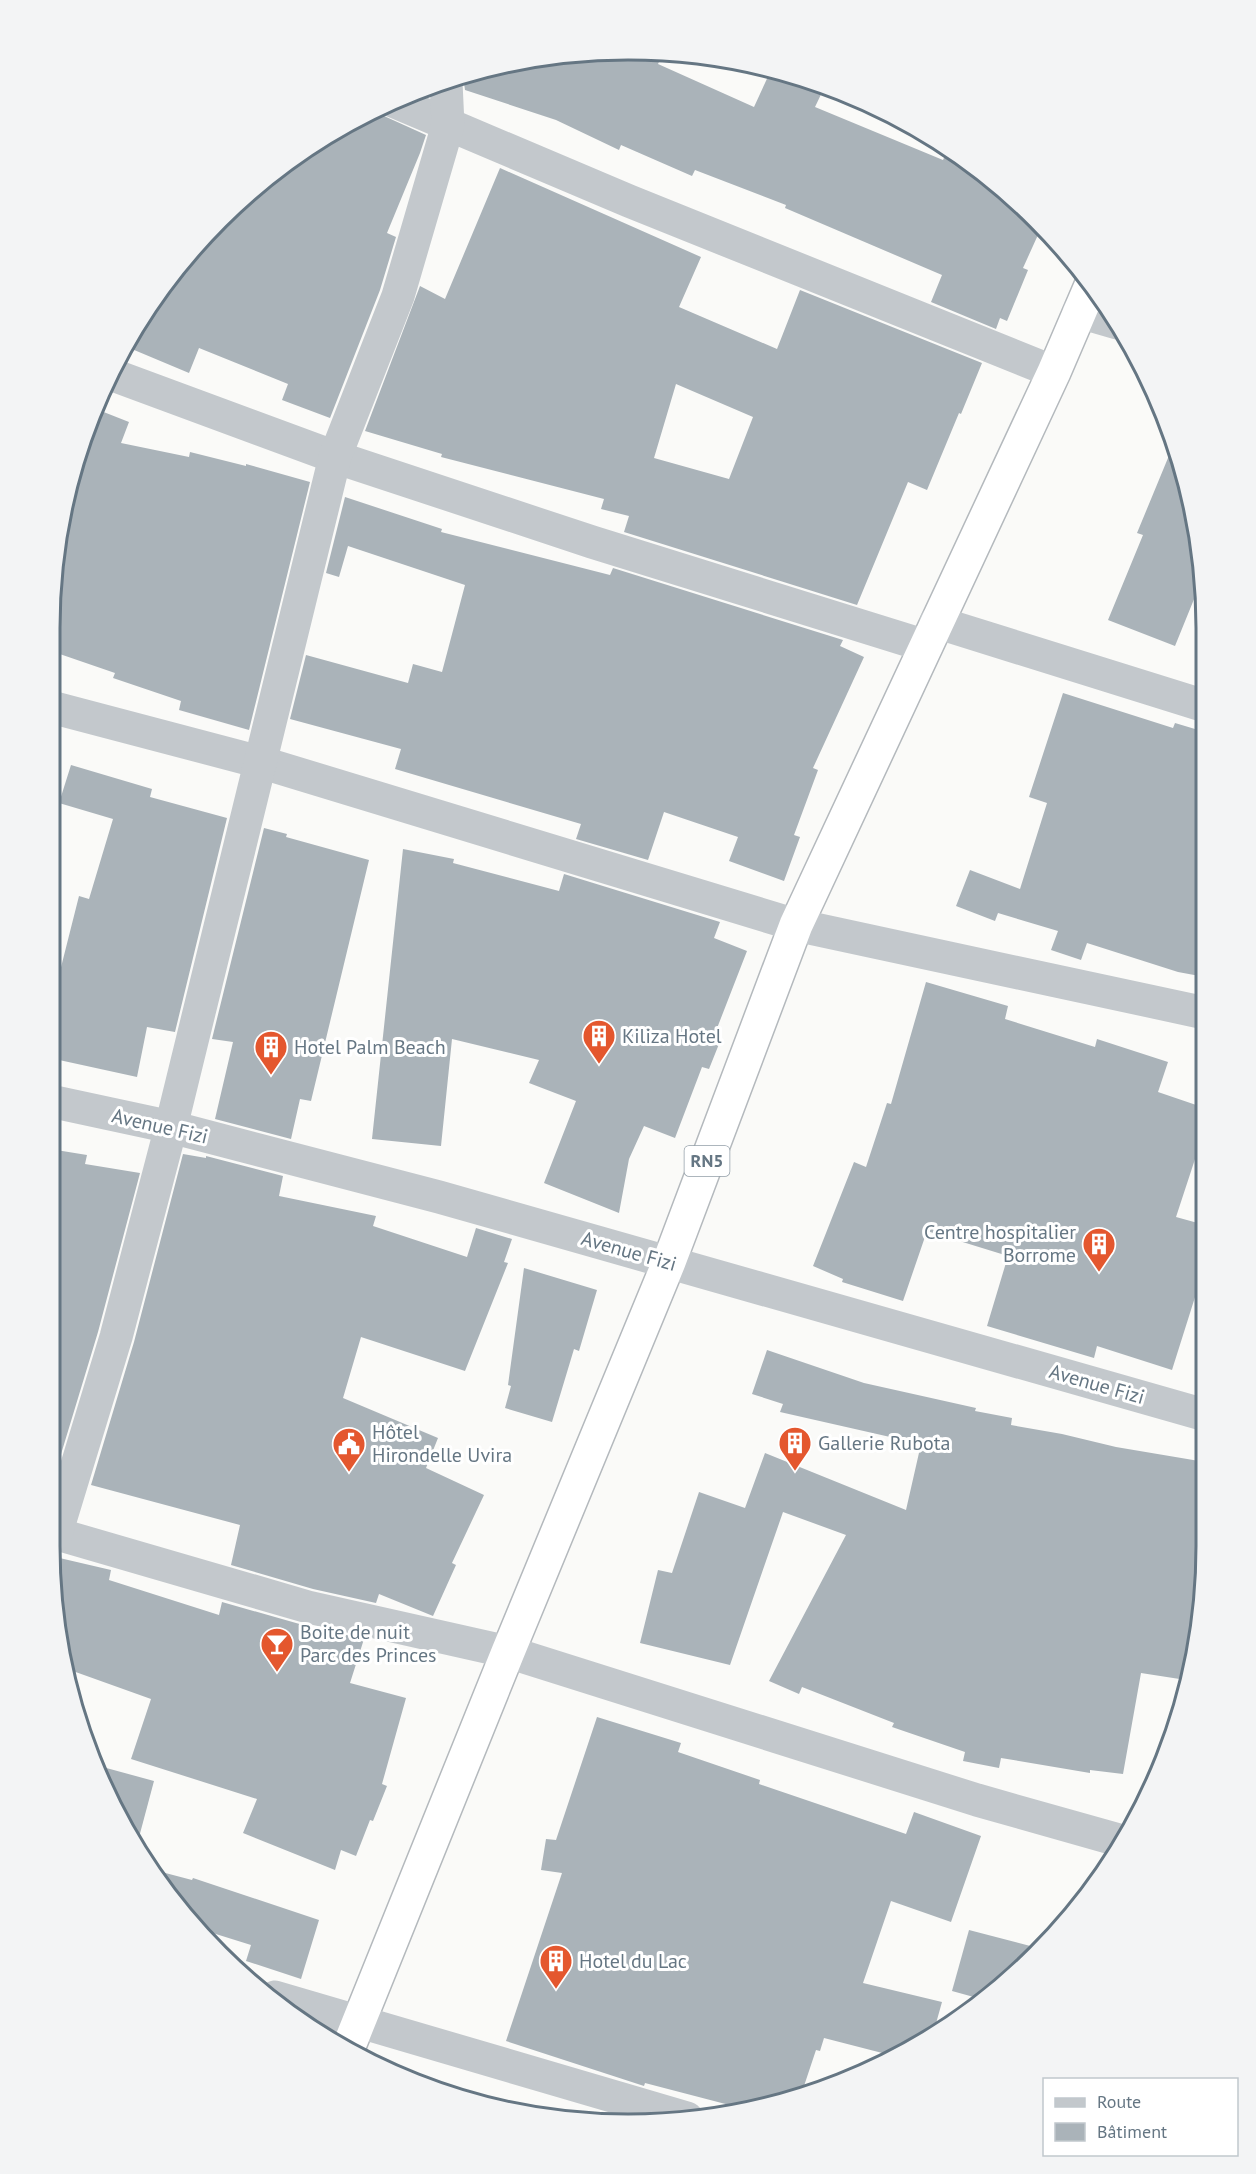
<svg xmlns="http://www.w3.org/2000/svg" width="1256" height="2174" viewBox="0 0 1256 2174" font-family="'PT Sans',sans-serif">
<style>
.building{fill:#aab3b9;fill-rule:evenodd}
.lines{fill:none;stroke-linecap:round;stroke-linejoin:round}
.highway-casing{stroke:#b4b9bd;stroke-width:36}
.minor{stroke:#c3c8cc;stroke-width:33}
.highway{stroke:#fff;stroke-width:33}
.labels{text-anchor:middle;stroke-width:6;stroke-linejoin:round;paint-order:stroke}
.shield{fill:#fff;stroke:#939fa8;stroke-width:1.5}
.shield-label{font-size:18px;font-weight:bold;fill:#657683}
.poi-label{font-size:20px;fill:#657683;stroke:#fff;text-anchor:start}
.street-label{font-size:20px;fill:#657683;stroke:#fff}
.rim{fill:none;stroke:#657683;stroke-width:3}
</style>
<rect width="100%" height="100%" fill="#fafaf8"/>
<g class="building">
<polygon points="628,50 663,53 658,64 754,107 771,70 825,86 815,107 943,160 949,147 1037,219 1042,226 1023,268 1028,270 1007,321 1000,318 996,329 931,302 942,275 785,208 786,205 695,170 692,176 621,145 619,150 556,120 465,90 463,76 515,61"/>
<polygon points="373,111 426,135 420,153 387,233 396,237 380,290 330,418 282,400 288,384 199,348 189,373 127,347 147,307 219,219 306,147"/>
<path d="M 500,168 L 701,257 L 679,307 L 777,349 L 800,290 L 982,363 L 961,414 L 959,413 L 927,490 L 908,482 L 857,605 L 624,532 L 629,516 L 601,509 L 604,499 L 441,457 L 442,454 L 365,431 L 420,286 L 445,299 ZM 676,384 L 753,417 L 729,479 L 654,458 Z"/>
<polygon points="96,409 129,422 121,443 189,457 190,452 246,466 246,464 310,482 249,730 179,710 181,701 113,678 115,673 51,651 51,590 80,442"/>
<polygon points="1175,441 1203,577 1175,646 1108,620 1143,535 1137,533"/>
<polygon points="345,497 442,529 441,532 610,575 613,568 843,640 840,646 864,657 813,768 818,770 794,835 800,837 784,881 729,861 738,837 664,812 648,860 576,839 581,824 395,769 401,749 290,719 306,655 408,683 413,664 442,672 465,585 348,546 339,577 326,573"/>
<polygon points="1063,693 1173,728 1175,723 1205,732 1205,977 1178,972 1087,943 1081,960 1051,950 1058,931 998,913 995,921 956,906 970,870 1020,889 1047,803 1029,797"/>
<polygon points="71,765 152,789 150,797 227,818 175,1032 147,1027 137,1077 50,1058 50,990 55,991 79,896 89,899 113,819 59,803"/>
<polygon points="264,828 287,834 286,837 369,860 311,1101 300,1099 291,1139 215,1119 233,1042 212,1039"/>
<polygon points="403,849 454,859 453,863 559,891 564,874 720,922 714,938 747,951 714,1036 721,1039 709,1069 702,1067 675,1138 644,1126 629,1159 619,1213 544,1183 576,1101 529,1083 539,1060 452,1039 441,1146 372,1139"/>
<polygon points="926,982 1008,1006 1005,1019 1095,1047 1097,1039 1168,1062 1158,1092 1205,1108 1205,1156 1197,1153 1176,1217 1205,1225 1205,1273 1199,1295 1196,1294 1172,1370 1097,1346 1094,1358 987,1326 1008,1256 927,1231 903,1301 842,1282 843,1279 813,1266 854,1162 866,1167 887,1103 891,1104"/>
<polygon points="50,1149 87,1155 85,1164 140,1173 98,1332 55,1474 50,1473"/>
<polygon points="183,1154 206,1158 206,1156 283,1176 279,1196 376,1216 373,1226 467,1257 476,1228 512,1239 504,1262 508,1263 465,1371 361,1337 343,1398 438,1438 426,1468 484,1495 452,1563 456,1565 433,1616 379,1594 376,1603 313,1589 231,1565 240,1525 91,1485 134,1342"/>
<polygon points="524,1268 597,1290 579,1351 574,1349 552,1422 505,1408 511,1386 508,1385"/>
<polygon points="767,1350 864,1383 976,1408 975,1411 1012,1418 1011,1425 1062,1434 1116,1447 1205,1462 1205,1584 1186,1680 1141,1673 1123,1774 1090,1770 1090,1773 1001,1758 999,1768 963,1761 965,1752 892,1727 894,1723 802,1687 799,1694 769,1681 846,1535 783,1512 730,1665 640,1643 658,1570 672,1573 699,1492 745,1508 765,1453 906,1510 921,1444 780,1412 783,1404 752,1394"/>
<polygon points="51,1556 111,1570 109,1580 219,1615 222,1602 303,1625 364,1639 350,1683 406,1698 382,1784 387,1786 373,1821 370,1820 356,1856 341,1850 335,1870 243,1833 257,1799 131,1759 151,1699 70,1670"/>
<polygon points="597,1717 681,1743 678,1752 760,1780 759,1784 906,1834 914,1812 981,1836 951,1922 891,1901 863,1983 942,2002 935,2027 890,2055 824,2038 820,2051 816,2050 802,2092 737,2107 645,2083 644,2086 506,2041 562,1873 541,1870 546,1839 556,1840"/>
<polygon points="99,1766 154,1781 138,1841 115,1797"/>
<polygon points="154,1870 192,1880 193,1878 319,1920 301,1979 246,1961 251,1945 203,1930 169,1898"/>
<polygon points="969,1930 1038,1948 1009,1981 981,1999 952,1991"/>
</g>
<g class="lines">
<g class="highway-casing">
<polyline id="highway" points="349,2046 508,1652 669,1262 796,925 1054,372 1090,288"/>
</g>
<g class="minor">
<polyline points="393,101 629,201 1054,372"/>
<polyline points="1079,312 1117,323"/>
<polyline points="113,375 335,457 592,542 926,646"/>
<polyline points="936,622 1205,706"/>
<polyline points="51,707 260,762 796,925 1205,1013"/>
<polyline points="50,1101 171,1127 439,1197 1205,1415"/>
<polyline points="50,1532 308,1607 508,1652 977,1800 1122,1841"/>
<polyline points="56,1534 116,1337 171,1127 335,457 398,296 448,125 446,82"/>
<polyline points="275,1997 687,2118"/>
</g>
<use href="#highway" class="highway"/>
</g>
<defs>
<g id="building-pin" transform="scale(1.725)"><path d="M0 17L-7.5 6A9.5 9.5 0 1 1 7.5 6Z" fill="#e4572e" stroke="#fff"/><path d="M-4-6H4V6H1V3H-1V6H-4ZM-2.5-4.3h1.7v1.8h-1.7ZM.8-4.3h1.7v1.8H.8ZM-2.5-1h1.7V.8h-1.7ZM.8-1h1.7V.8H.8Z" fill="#fff"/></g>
<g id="civic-pin" transform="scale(1.725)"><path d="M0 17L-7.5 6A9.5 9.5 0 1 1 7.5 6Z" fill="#e4572e" stroke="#fff"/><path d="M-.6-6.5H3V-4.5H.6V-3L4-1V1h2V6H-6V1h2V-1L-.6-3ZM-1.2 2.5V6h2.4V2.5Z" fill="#fff"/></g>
<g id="bar-pin" transform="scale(1.725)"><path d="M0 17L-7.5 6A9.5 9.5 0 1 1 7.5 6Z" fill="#e4572e" stroke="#fff"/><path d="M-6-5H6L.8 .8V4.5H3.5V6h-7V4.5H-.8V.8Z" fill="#fff"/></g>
</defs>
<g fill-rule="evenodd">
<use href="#building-pin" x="599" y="1036"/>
<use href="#building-pin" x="271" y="1047"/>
<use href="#building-pin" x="1099" y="1244"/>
<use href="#building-pin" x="795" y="1443"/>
<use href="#civic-pin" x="349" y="1444"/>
<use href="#bar-pin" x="277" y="1644"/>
<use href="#building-pin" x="556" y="1961"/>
</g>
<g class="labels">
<rect class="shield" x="684.5" y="1146" width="45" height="30" rx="4.5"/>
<g class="shield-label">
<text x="707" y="1167">RN5</text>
</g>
<g class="poi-label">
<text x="622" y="1043">Kiliza Hotel</text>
<text x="294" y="1054">Hotel Palm Beach</text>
<text x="1076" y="1239" text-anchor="end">Centre hospitalier<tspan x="1076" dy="23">Borrome</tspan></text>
<text x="372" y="1439">Hôtel<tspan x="372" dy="23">Hirondelle Uvira</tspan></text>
<text x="818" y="1450">Gallerie Rubota</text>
<text x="300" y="1639">Boite de nuit<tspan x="300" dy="23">Parc des Princes</tspan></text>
<text x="579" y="1968">Hotel du Lac</text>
</g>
<g class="street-label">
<text transform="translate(160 1126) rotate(13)" y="7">Avenue Fizi</text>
<text transform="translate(629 1251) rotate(16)" y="7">Avenue Fizi</text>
<text transform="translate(1097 1384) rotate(16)" y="7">Avenue Fizi</text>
</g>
</g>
<path d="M0 0H1256V2174H0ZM628 60H628A568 568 0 0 1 1196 628V1546A568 568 0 0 1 628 2114H628A568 568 0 0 1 60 1546V628A568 568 0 0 1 628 60Z" fill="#f3f4f5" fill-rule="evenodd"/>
<path class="rim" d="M628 60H628A568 568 0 0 1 1196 628V1546A568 568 0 0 1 628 2114H628A568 568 0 0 1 60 1546V628A568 568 0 0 1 628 60Z"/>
<rect x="1043" y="2078" width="195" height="78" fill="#ffffff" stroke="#c1c8cd" stroke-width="1.5"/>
<rect x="1055" y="2098" width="30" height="9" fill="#c3c8cc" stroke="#c1c8cd" stroke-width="1.5"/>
<text x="1097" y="2108" font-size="18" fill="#657683">Route</text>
<rect x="1055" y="2123" width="30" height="18" fill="#aab3b9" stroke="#c1c8cd" stroke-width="1.5"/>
<text x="1097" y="2138" font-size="18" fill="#657683">Bâtiment</text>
</svg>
